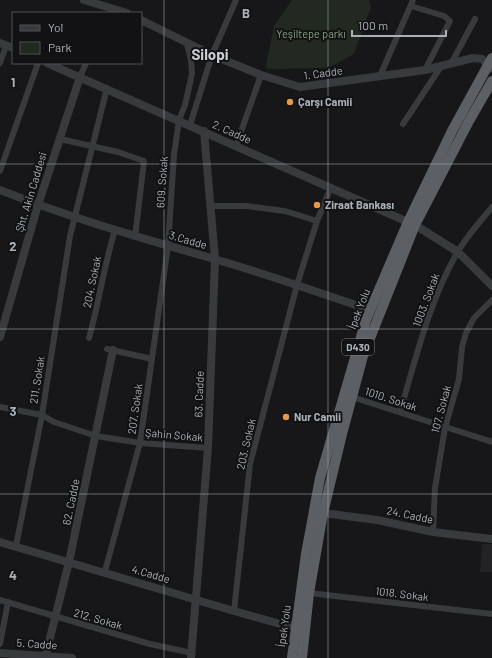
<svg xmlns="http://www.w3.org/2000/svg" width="492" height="658" viewBox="0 0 492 658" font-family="Barlow,sans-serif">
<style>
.built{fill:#232326}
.green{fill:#212921}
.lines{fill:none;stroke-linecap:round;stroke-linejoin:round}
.minor{stroke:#383a3e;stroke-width:6}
.tertiary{stroke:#383a3e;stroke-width:8}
.trunk{stroke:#5c6065;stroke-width:10}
.grid{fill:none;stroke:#aab0b8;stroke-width:1;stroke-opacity:0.55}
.poi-dot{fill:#e69842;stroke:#121214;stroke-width:1.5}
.labels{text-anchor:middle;stroke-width:4;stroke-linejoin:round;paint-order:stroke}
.shield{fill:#121214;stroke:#7c8187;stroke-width:1}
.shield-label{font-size:10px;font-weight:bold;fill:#aab0b8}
.park-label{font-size:11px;fill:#85a182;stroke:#121214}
.street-label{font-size:11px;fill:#aab0b8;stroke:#121214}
.poi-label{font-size:11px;font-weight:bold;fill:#aab0b8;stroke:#121214;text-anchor:start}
.district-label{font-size:15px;font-weight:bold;fill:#cbced4;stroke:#121214}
.grid-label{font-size:13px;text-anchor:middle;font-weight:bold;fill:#aab0b8;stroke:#121214;stroke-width:4;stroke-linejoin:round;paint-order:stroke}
</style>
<rect width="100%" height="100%" fill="#171719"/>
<polygon class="built" points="482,544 492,544 492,572 480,572"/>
<polygon class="green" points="292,0 369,0 371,7 354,54 328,68 267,69 266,65 274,26"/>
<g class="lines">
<g class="minor">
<polyline points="411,6 444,16 450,21 425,70"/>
<polyline points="452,62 475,19"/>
<polyline points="0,63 6,46"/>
<polyline points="380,76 413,0"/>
<polyline points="80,77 86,63"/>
<polyline points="403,124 442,65"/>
<polyline points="190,125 212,55 236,0"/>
<polyline points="60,139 118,152 144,161 135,237"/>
<polyline points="236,146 261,75"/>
<polyline points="0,171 38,63"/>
<polyline points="211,206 246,206 285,211 317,221"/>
<path d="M 89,338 C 99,302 104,266 115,230"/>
<polyline points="107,349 152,359"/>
<polyline points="352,397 492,442"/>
<polyline points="0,407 42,415 54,422 96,436 140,443 208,448"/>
<path d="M 400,412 C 416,358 429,302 457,253 C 466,237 480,222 492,207"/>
<polyline points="433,532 435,488 445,428 459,379 462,347 466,333 474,318 492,300"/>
<polyline points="16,546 42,415 70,236 107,88"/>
<polyline points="105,571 140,443 168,246 174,155 179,120 185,105 192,74 191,60 187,44"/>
<polyline points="309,593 492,614"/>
<polyline points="0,600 150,644 192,653"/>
<polyline points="234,611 250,464 297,285 317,221 331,187"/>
<polyline points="0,644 8,602"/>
</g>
<g class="tertiary">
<polyline points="84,0 127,13"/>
<polyline points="141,20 212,55 261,75 300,87 425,70 473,58 482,59 491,68"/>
<polyline points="0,43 13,48"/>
<polyline points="47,63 408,222"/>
<path d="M 0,190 C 70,218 142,238 214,259 C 267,274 319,293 371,310"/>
<polyline points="415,225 458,252 492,286"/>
<polyline points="0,337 38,205 80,77"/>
<polyline points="323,513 377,520 433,532 492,539"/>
<polyline points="0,542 234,611 284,625 296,626"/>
<polyline points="0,653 72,658"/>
<polyline points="45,658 69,562 113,350"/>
<polyline points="191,658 208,448 215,259 204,131"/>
</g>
<g class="trunk">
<polyline points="292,658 306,554 320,478 366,320 408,222 452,131 492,58"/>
<polyline points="302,658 309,593 323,513 342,434 363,356 415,225 469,121 492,81"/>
</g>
</g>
<path class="grid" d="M 164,0 L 164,658M 328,0 L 328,658M 0,164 L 492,164M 0,329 L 492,329M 0,494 L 492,494"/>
<g class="poi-dot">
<circle cx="290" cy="102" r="4"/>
<circle cx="317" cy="205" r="4"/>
<circle cx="286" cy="417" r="4"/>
</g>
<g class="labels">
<rect class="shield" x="342" y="339" width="32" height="16" rx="3"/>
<g class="shield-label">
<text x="358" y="351">D430</text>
</g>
<g class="park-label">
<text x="311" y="38">Yeşiltepe parkı</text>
</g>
<g class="street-label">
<text transform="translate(323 73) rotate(-8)" y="4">1. Cadde</text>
<text transform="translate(232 132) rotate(24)" y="4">2. Cadde</text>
<text transform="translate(162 182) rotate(-86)" y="4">609. Sokak</text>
<text transform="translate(31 192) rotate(-73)" y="4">Şht. Akin Caddesi</text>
<text transform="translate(188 240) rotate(16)" y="4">3.Cadde</text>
<text transform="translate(92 282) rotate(-78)" y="4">204. Sokak</text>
<text transform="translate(426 300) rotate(-69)" y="4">1003. Sokak</text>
<text transform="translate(359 309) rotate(-69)" y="4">İpek Yolu</text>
<text transform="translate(37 380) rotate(-81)" y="4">211. Sokak</text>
<text transform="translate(199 394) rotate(-88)" y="4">63. Cadde</text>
<text transform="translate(391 399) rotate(18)" y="4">1010. Sokak</text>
<text transform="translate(135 409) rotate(-82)" y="4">207. Sokak</text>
<text transform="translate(441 409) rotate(-75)" y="4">107. Sokak</text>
<text transform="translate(174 435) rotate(5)" y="4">Şahin Sokak</text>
<text transform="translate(246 444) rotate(-77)" y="4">203. Sokak</text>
<text transform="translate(71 502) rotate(-78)" y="4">62. Cadde</text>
<text transform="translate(410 515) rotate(12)" y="4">24. Cadde</text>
<text transform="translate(151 574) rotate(16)" y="4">4.Cadde</text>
<text transform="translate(402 594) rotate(7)" y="4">1018. Sokak</text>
<text transform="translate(98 619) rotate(16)" y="4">212. Sokak</text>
<text transform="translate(284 626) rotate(-82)" y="4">İpek Yolu</text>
<text transform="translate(37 644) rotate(4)" y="4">5. Cadde</text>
</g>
<g class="poi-label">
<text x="298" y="106">Çarşı Camii</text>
<text x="325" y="209">Ziraat Bankası</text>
<text x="294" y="421">Nur Camii</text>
</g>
<g class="district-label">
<text x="210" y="60">Silopi</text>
</g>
</g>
<g class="grid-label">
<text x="246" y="18">B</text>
<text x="13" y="87">1</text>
<text x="13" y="251">2</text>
<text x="13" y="416">3</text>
<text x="13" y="580">4</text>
</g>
<rect x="12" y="12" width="130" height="52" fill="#121214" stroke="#4f5156"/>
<rect x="20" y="25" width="20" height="6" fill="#383a3e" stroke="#4f5156"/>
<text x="48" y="32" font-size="12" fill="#aab0b8">Yol</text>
<rect x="20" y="42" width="20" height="12" fill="#212921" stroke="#4f5156"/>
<text x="48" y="52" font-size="12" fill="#aab0b8">Park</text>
<path d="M352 30v6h94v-6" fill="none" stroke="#aab0b8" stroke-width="2"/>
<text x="358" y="30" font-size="12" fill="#aab0b8" stroke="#121214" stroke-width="3" paint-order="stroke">100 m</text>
</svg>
